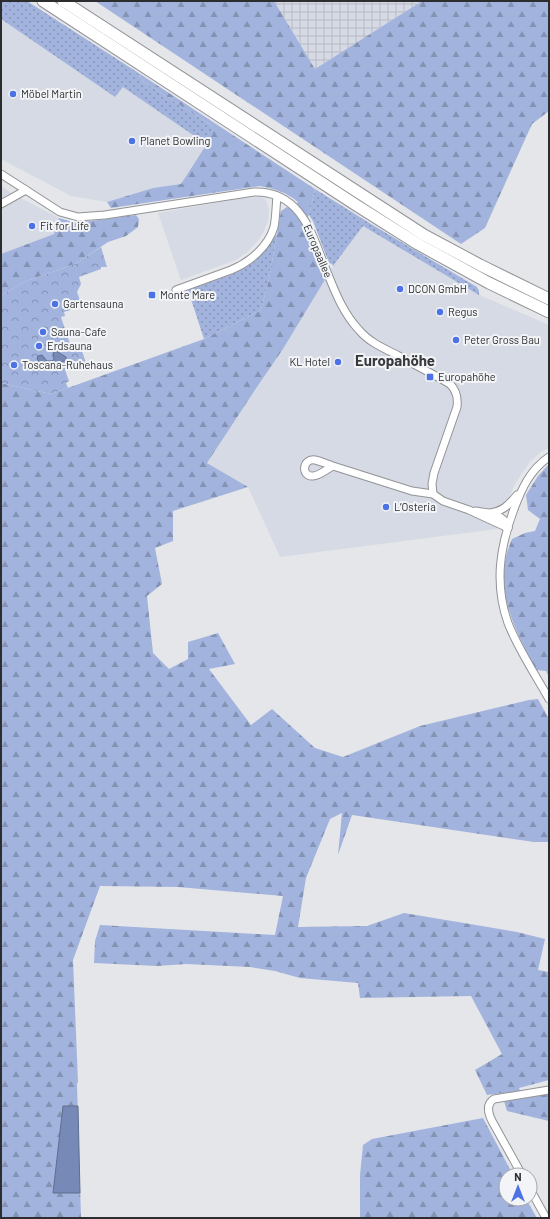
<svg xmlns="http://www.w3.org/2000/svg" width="550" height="1219" viewBox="0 0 550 1219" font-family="Barlow,sans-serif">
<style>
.built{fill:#d6dae4}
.industrial{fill:url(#industrial-grid)}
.grass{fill:url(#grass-dots)}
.forest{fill:url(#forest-firs)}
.park{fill:url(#park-crowns)}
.water{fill:#778ab7;stroke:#606e8e}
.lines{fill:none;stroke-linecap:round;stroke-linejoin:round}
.minor-casing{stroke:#929396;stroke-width:9}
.highway-casing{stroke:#929396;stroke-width:13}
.minor{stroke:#fff;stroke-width:7}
.highway{stroke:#fff;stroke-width:11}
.poi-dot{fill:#4c72e5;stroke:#f2f4f7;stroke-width:1.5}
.labels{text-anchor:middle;stroke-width:4;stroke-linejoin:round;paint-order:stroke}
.poi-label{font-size:11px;fill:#2c2d2e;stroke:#f2f4f7;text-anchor:start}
.street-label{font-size:11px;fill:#2c2d2e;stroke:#f2f4f7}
.district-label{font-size:15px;font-weight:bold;fill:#38393b;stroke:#f2f4f7}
</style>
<defs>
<pattern id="industrial-grid" width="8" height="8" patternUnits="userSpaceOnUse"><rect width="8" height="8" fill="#d6dae4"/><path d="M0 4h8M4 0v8" fill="none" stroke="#b8bbc4"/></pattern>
<pattern id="grass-dots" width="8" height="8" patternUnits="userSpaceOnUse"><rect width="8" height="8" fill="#a2b3dd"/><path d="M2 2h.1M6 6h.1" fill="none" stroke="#8492b4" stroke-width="1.8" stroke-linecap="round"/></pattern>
<pattern id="forest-firs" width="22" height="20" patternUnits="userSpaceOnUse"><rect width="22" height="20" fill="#a2b3dd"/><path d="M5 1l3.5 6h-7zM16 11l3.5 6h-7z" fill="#8492b4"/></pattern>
<pattern id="park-crowns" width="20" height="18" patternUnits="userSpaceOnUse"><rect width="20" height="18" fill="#a2b3dd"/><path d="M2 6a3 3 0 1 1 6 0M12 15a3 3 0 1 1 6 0" fill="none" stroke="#8492b4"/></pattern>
</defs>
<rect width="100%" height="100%" fill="#e5e6ea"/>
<g class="built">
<polygon points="1,19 115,97 122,86 206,144 181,184 153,188 107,202 71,196 1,159"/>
<polygon points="1,186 13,194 59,218 54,234 1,254"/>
<polygon points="261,197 266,200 269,210 268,221 263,233 257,242 246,253 236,260 181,280 158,213 243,198"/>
<polygon points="363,226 484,297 549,325 549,448 542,451 530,462 522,473 514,486 497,529 280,557 248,487 207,463 259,384 283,349 333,266"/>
</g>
<polygon class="industrial" points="274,1 422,1 315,69"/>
<g class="grass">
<polygon points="1,1 27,1 137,72 144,82 211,125 214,134 206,144 123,87 115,97 1,19"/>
<polygon points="315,189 371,224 477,287 479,291 479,295 363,226 333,266 332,264 329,263 313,221 309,215"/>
<polygon points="277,234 269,279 261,310 204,339 188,290 233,274 254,262"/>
</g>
<g class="forest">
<polygon points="95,1 274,1 315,69 422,1 549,1 549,111 532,124 485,228 461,244"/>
<path d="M 137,72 L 315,189 L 309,215 L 303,224 L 326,278 L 283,349 L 259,384 L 207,463 L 248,487 L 173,511 L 173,541 L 155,548 L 162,584 L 147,596 L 153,653 L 169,669 L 188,659 L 188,642 L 218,633 L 235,664 L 209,669 L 251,725 L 272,709 L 315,748 L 343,757 L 420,726 L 529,700 L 538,699 L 549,719 L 549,842 L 534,842 L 352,815 L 338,855 L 342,813 L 330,819 L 306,878 L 298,927 L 367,926 L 404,913 L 517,932 L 545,939 L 538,970 L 549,972 L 549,1080 L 519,1088 L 520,1091 L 487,1095 L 475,1070 L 502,1054 L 471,996 L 360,998 L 358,983 L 300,978 L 275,971 L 250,967 L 186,964 L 157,966 L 94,963 L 95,941 L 100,925 L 275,935 L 283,896 L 178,887 L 100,886 L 73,960 L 78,1082 L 77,1084 L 81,1218 L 1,1218 L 1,383 L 51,394 L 204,339 L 261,310 L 269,279 L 281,211 L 287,207 L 293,210 L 298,202 C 286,192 275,189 260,186 L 111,208 L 107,202 L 153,188 L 181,184 L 213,134 L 211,125 L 144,82 Z"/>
<polygon points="136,215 139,219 138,227 126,236 108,242 75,264 24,282 1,296 1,254 54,234 59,218 76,223"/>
<path d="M 549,464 L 549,677 L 546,671 L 536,670 C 518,635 497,599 506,557 C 507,551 510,545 512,539 L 525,533 L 535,531 L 540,519 L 528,510 L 526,495 L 538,476 Z"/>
<polygon points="549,1094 549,1121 507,1111 504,1101"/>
<polygon points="483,1118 513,1175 506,1175 506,1199 526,1199 537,1218 360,1218 360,1175 363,1145 372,1139"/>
</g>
<polygon class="park" points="101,247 107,267 101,267 101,269 79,277 81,284 77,292 82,306 64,312 65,316 61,317 70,344 75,343 77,349 81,348 86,363 65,370 69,381 66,383 68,388 51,394 1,383 1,296 24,282 75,264"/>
<g class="water">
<polygon points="56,351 66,357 66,360 57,364 53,363 49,364 40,363 37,359 38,356 42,355 47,361 52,361 54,359 53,353"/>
<polygon points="63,1106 78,1106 80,1193 53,1193"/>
</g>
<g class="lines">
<g class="minor-casing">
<g id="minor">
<path d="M 1,174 L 60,212 L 78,217 L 105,215 L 254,192 C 300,191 311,231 325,267 C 334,289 342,312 359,330 C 369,342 383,348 397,355 C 415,365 433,374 450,384 C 457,391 458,398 457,407 L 434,473 L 432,484 L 433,494 L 443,501 L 469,510 L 508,528"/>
<polyline points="1,204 26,190"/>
<path d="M 176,290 L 231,270 C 250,262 268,247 274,227 C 276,217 276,206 277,196"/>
<path d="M 549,457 C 530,470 522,488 514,509 C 500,547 494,583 508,623 C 518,649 535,674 549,699"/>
<path d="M 333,466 C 327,464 320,461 315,460 C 302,458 301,477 313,476 C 319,476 327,469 333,466 L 412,491 L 433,494"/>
<path d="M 475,511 C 488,513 504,513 508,528"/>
<path d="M 490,513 C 503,511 509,505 517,495"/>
<path d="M 522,1175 L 492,1121 C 488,1113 486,1104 494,1099 L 549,1090"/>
<polyline points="530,1189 546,1218"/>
</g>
</g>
<g class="highway-casing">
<g id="highway">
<polyline points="43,1 356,205 418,244 489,283 549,312"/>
<polyline points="63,1 424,235 480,265 549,299"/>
</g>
</g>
<use href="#minor" class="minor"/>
<use href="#highway" class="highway"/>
</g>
<g class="poi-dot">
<circle cx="13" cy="94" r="4"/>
<circle cx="132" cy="141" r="4"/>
<circle cx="32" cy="226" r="4"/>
<circle cx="400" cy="289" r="4"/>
<rect x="148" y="291" width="8" height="8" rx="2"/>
<circle cx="55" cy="304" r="4"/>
<circle cx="440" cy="312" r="4"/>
<circle cx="43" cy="332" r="4"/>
<circle cx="456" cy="340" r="4"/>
<circle cx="39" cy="346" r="4"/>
<circle cx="338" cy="362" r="4"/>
<circle cx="14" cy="365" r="4"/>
<rect x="426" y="373" width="8" height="8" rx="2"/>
<circle cx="386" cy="507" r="4"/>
</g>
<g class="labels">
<g class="poi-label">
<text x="21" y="98">Möbel Martin</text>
<text x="140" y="145">Planet Bowling</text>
<text x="40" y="230">Fit for Life</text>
<text x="408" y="293">DCON GmbH</text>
<text x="160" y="299">Monte Mare</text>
<text x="63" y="308">Gartensauna</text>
<text x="448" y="316">Regus</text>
<text x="51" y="336">Sauna-Cafe</text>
<text x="464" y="344">Peter Gross Bau</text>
<text x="47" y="350">Erdsauna</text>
<text x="330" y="366" text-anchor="end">KL Hotel</text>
<text x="22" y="369">Toscana-Ruhehaus</text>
<text x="438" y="381">Europahöhe</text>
<text x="394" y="511">L’Osteria</text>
</g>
<g class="street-label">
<text transform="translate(318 251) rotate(67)" y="4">Europaallee</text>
</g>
<g class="district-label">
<text x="395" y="366">Europahöhe</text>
</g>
</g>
<rect width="550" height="1219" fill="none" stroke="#2c2d2e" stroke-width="4"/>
<g transform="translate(518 1187)"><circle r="19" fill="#f2f4f7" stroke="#a3a4a7"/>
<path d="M0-3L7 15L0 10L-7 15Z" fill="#4c72e5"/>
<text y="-6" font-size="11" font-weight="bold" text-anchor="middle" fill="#2c2d2e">N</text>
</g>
</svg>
